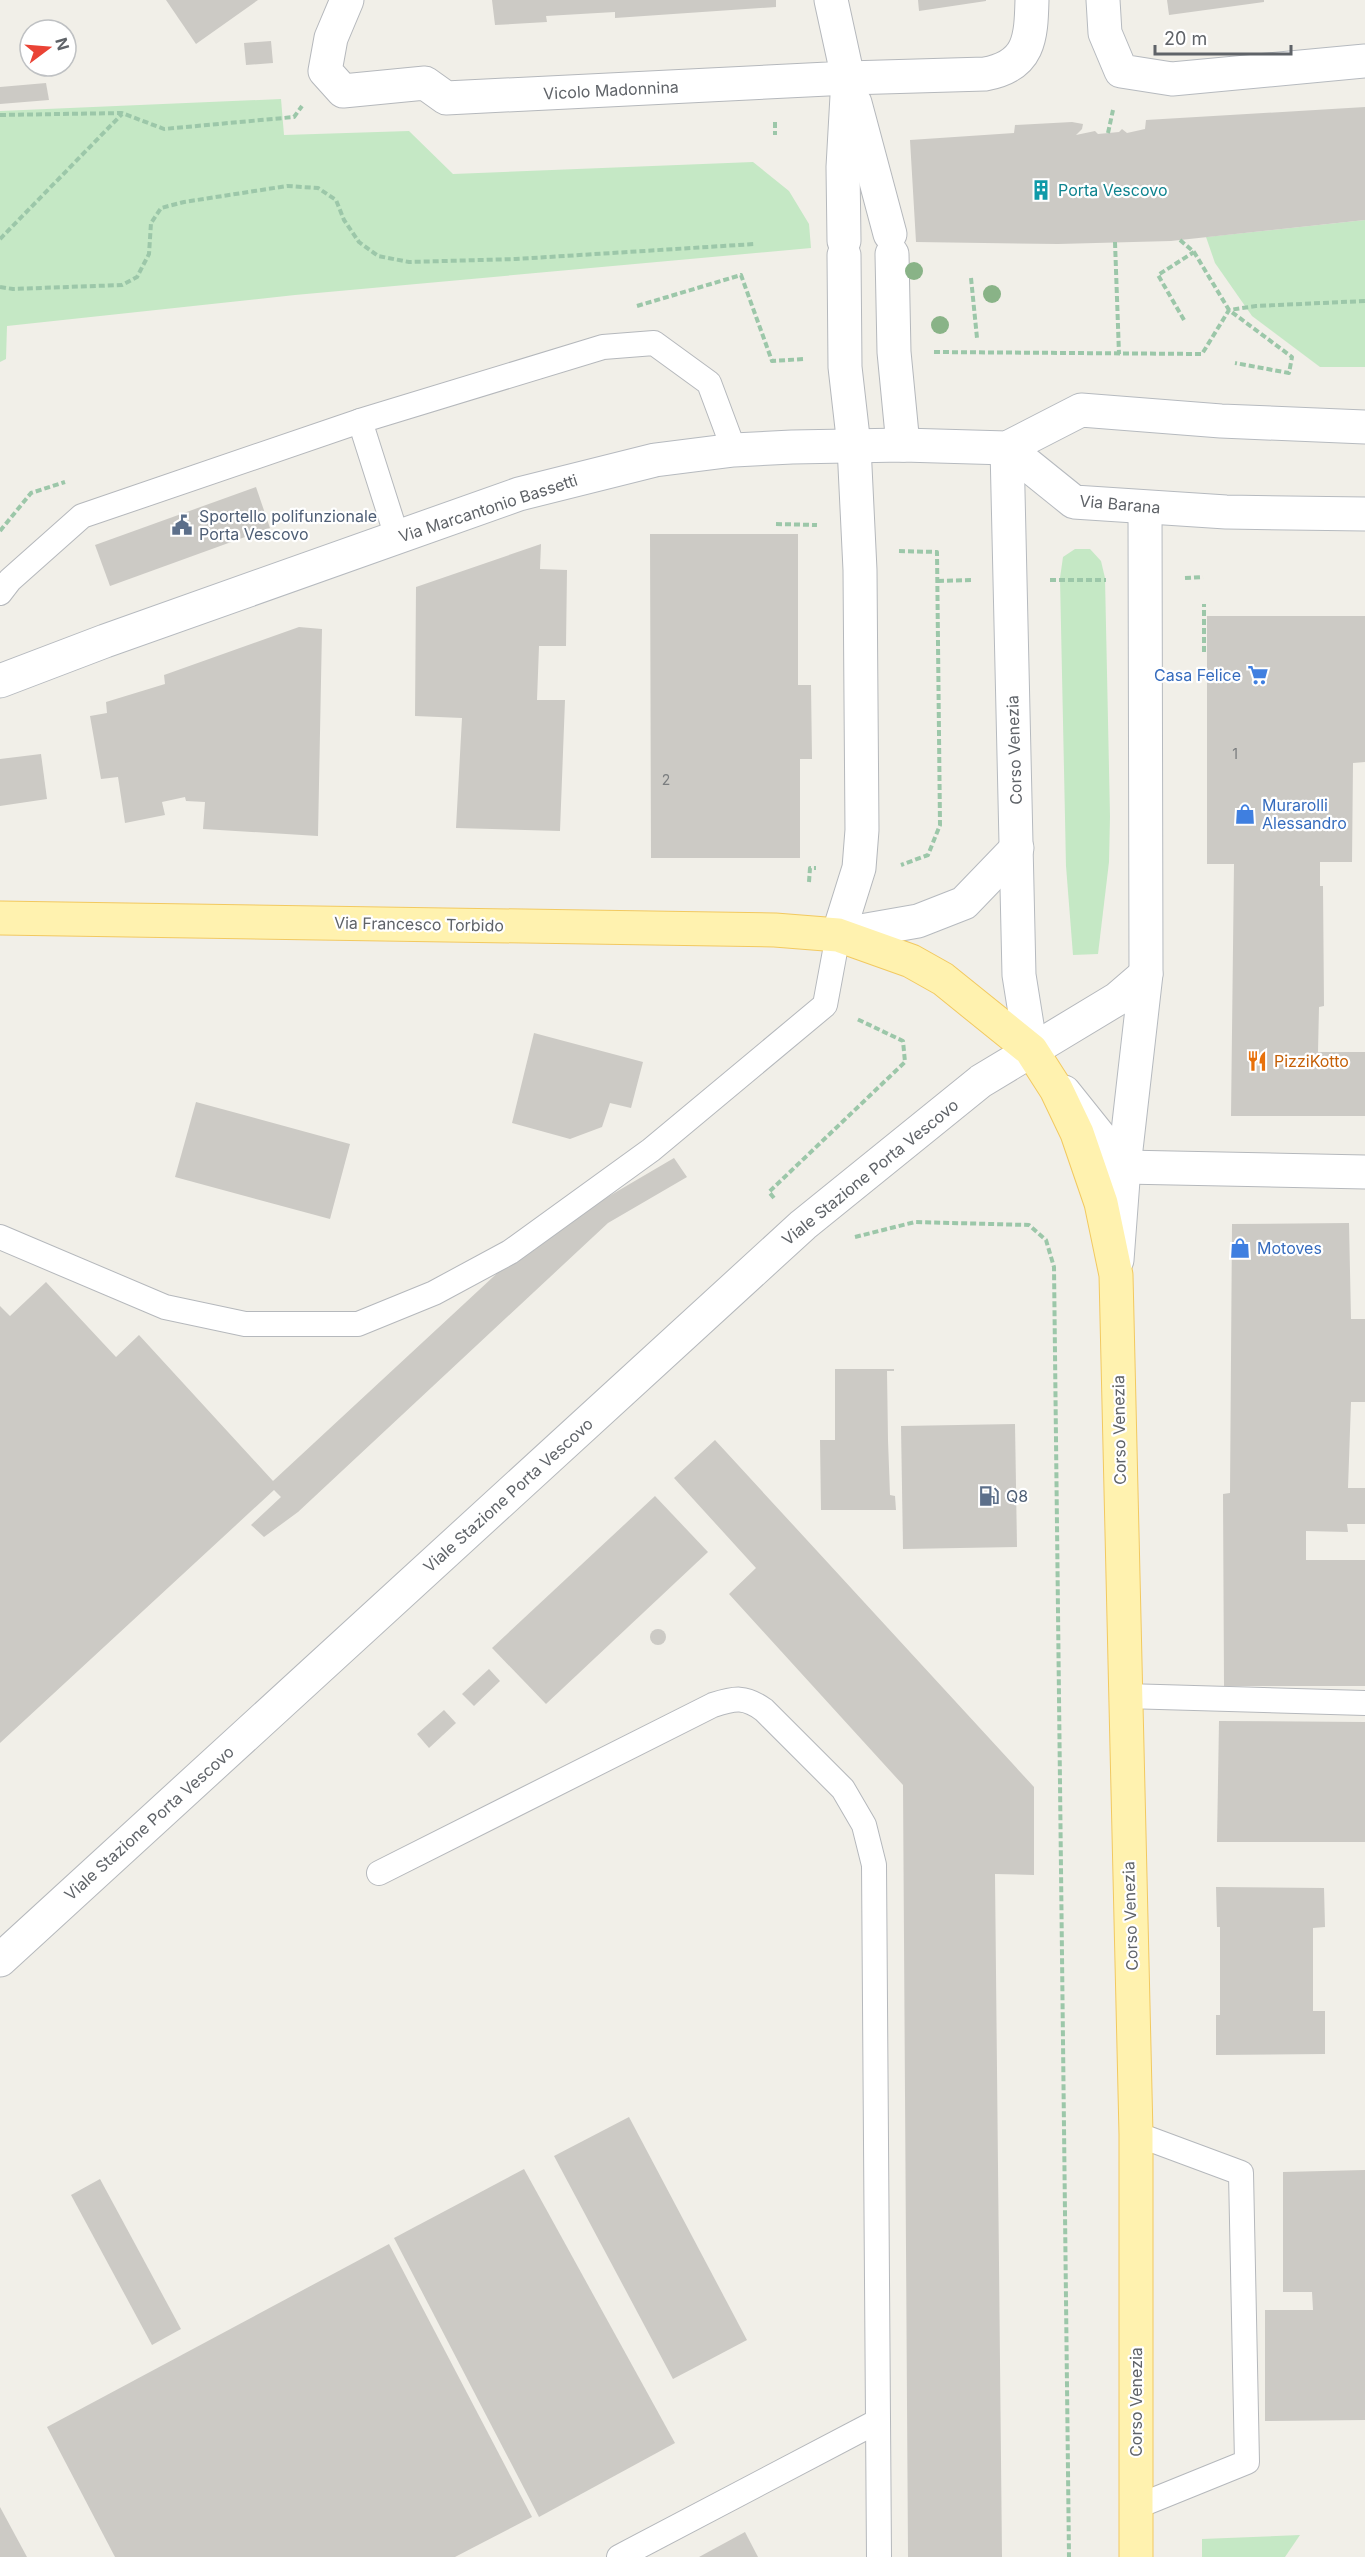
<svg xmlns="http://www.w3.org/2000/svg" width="1365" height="2557" viewBox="0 0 1365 2557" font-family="Inter,sans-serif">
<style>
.green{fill:#c5e8c5}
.building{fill:#cccac5}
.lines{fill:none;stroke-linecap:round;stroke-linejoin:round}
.service-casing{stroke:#b5b8bc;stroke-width:26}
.minor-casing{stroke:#b5b8bc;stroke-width:35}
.tertiary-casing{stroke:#b5b8bc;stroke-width:35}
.secondary-casing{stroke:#b6babf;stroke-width:35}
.primary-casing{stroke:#f2c960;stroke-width:35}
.path{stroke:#9cc7a9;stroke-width:4;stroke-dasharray:6 3;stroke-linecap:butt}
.service{stroke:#fff;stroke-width:24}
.minor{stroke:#fff;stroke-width:33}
.tertiary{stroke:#fff;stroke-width:33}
.secondary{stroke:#fff;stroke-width:33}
.primary{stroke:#fff2af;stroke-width:33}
.tree{fill:#89b387}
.labels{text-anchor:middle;stroke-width:4.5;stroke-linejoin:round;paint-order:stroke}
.number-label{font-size:14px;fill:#7a7d7f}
.street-label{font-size:16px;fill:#5f6368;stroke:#fff}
.culture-label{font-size:16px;fill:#0d838f;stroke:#fff;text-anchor:start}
.service-label{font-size:16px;fill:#4e5e75;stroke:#fff;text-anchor:start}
.shop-label{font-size:16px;fill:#366cbe;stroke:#fff;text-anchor:start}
.food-label{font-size:16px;fill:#c56008;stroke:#fff;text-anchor:start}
</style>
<rect width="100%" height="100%" fill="#f1efe8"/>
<g class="green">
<polygon points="281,99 284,135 409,131 453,174 753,162 789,191 809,224 811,248 295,295 7,326 6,359 0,362 0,111"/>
<polygon points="1365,220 1365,367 1320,367 1252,316 1215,263 1206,237"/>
<polygon points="1075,549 1090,549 1101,561 1105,578 1110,816 1109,862 1098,954 1073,955 1066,866 1060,578 1063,557"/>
<polygon points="1300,2535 1285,2557 1202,2557 1202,2539"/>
</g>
<g class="building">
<polygon points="166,0 258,0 196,44"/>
<polygon points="492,0 776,0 776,7 615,18 615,12 546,16 547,22 495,25"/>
<polygon points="918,0 986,0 986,1 919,11"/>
<polygon points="1167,0 1264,0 1264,2 1169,15"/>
<polygon points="271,41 273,63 246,65 244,43"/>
<polygon points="46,83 49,100 0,104 0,87"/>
<polygon points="1365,107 1365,220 1171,241 1058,244 916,242 910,140 1014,133 1015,125 1072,122 1083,124 1082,129 1076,135 1095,131 1098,134 1119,132 1122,129 1127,133 1145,129 1146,120"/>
<polygon points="256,487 270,528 110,586 95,545"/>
<polygon points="650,534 798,534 798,685 811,685 812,759 800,759 800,858 651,858"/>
<polygon points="541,544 540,569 567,570 566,646 539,646 537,700 565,700 560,831 456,828 462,718 415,716 416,587"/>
<polygon points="1207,616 1365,616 1365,762 1353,763 1352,862 1320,862 1320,886 1323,886 1324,1006 1319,1007 1318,1052 1365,1052 1365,1116 1231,1116 1234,864 1207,864"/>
<polygon points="299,627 322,629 318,836 203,829 205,802 186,801 185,797 162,802 165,815 125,823 118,777 101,779 90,716 107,713 106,702 165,684 164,675"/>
<polygon points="41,754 47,799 0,806 0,759"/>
<polygon points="534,1033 643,1062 631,1108 610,1103 602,1127 570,1139 512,1123"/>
<polygon points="196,1102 350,1144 330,1219 175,1177"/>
<polygon points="674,1158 687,1177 608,1223 298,1512 264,1537 251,1525 281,1497 274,1490 0,1743 0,1306 10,1316 46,1282 116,1357 139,1335 273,1481 506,1265 570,1219"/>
<polygon points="1349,1223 1351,1319 1365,1319 1365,1402 1351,1402 1348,1488 1365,1488 1365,1524 1347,1524 1348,1532 1306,1531 1306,1560 1365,1560 1365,1686 1224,1686 1223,1494 1230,1493 1232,1224"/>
<polygon points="835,1369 894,1369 894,1371 887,1371 888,1440 890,1495 895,1496 896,1510 821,1510 820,1440 835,1440"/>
<polygon points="1015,1424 1017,1547 903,1549 901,1426"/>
<polygon points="715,1440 1034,1787 1034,1875 995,1874 1002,2557 908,2557 903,1785 729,1594 756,1568 674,1478"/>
<polygon points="655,1496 708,1552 546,1704 492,1648"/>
<circle cx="658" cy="1637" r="8"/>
<polygon points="489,1669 500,1681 474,1706 462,1694"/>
<polygon points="444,1710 456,1723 429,1748 417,1734"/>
<polygon points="1219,1721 1365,1722 1365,1842 1217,1842"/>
<polygon points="1216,1887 1324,1888 1325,1927 1313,1928 1313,2011 1325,2011 1325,2054 1216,2055 1216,2015 1220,2015 1220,1927 1217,1927"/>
<polygon points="629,2117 747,2340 673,2379 554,2156"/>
<polygon points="524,2169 675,2443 539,2517 394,2238"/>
<polygon points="1365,2170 1365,2420 1265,2421 1265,2310 1313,2310 1312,2292 1283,2292 1283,2172"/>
<polygon points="100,2179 181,2329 152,2345 71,2195"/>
<polygon points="389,2244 532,2517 455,2557 115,2557 47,2427"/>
<polygon points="0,2507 27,2557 0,2557"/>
<polygon points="745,2532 758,2557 699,2557"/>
</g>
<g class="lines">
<g class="service-casing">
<g id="service">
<polyline points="360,421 603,347 654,343 709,383 734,450"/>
<polyline points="0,593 10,580 82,516 360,421 397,537"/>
<polyline points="0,1237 165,1307 245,1324 358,1324 434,1293 510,1252 651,1150 825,1005 838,935"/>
<polyline points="1125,1696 1365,1703"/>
<path d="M 379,1873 L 713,1705 C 735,1698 745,1696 764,1710 L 843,1789 L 864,1825 L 874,1865 L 879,2557"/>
<polyline points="1136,2507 1247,2462 1241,2173 1136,2134"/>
<polyline points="619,2557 878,2421"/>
</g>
</g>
<g class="minor-casing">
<g id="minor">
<polyline points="347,0 331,38 325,71 343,91 425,83 446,98 848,78 831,0"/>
<polyline points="1064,1092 1124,1167 1365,1172"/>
<polyline points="0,1960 803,1225 981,1081 1117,999 1146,974"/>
</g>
</g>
<g class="tertiary-casing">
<g id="tertiary">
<path d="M 848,78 L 985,74 C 1030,66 1031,38 1032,0"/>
<polyline points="855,103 890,234"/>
<polyline points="844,241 843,167 848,78"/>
<polyline points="892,254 894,352 903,445"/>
<polyline points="838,935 859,868 862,830 860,570 854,446 845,367 844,255"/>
</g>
</g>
<g class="secondary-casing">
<g id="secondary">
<polyline points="1103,0 1105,33 1121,71 1172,79 1365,61"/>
<polyline points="1007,448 1019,975 1031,1050"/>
<polyline points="1007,448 1074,502 1226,512 1365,514"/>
<polyline points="0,681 105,641 519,494 655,460 734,450 792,447 903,445 1007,448 1081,410 1221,421 1365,427"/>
<polyline points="838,935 918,921 964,903 1017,848"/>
<polyline points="1117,1260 1124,1167 1146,974 1145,508"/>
</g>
</g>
<g class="primary-casing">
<polyline id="primary" points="0,918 775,930 838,935 911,961 943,979 1031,1050 1056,1089 1077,1133 1101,1203 1116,1275 1136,2134 1136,2557"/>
</g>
<g class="path">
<polyline points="0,115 122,113 164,129 294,117 302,106"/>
<polyline points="775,122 775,135"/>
<polyline points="1108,133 1113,110"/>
<polyline points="0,239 122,114"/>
<polyline points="1180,240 1194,252 1229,310 1292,357 1289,373 1235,363"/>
<polyline points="1115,242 1119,354"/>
<polyline points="971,278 977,338"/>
<polyline points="0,287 13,289 122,285 137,277 149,254 151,223 161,208 184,202 287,186 318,188 336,200 344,220 359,242 378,256 409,262 516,259 755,244"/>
<polyline points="637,306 741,275 772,361 804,359"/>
<polyline points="1184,320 1158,275 1194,252"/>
<polyline points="934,352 1202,354 1229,310 1256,306 1365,301"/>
<polyline points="776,524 817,525"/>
<polyline points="0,531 31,493 65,482"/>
<polyline points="899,551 937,552 940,825 928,855 901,865"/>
<polyline points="1185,578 1203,577"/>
<polyline points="1050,580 1106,580"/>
<polyline points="938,581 971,580"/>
<polyline points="1204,652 1204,604"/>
<polyline points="809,882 810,868 816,868"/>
<polyline points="774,1198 769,1192 905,1062 903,1041 857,1019"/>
<polyline points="855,1237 915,1222 1029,1225 1046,1240 1054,1267 1069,2557"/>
</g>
<use href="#service" class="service"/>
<use href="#minor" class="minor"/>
<use href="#tertiary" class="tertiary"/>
<use href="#secondary" class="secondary"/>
<use href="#primary" class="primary"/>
</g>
<g class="tree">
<circle cx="914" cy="271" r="9"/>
<circle cx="992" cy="294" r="9"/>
<circle cx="940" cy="325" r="9"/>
</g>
<defs>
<g id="building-bare" transform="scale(1.62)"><path d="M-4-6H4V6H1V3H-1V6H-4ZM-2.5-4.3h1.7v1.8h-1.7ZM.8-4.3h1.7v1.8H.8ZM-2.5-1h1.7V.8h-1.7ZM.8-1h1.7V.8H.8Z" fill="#0f9aa8" stroke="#fff" stroke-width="2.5" paint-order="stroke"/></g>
<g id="civic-bare" transform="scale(1.62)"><path d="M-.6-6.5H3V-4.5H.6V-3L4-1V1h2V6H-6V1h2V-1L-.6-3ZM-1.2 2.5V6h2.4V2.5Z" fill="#5c6f8a" stroke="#fff" stroke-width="2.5" paint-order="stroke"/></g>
<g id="supermarket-bare" transform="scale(1.62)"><path d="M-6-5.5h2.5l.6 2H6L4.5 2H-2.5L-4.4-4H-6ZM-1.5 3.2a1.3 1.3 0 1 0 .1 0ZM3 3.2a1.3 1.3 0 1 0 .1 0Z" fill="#3f7fe0" stroke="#fff" stroke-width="2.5" paint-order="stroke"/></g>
<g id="shop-bare" transform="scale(1.62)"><path d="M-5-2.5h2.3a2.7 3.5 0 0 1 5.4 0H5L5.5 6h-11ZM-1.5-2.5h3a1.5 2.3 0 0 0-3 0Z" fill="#3f7fe0" stroke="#fff" stroke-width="2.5" paint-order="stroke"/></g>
<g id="restaurant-bare" transform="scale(1.62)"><path d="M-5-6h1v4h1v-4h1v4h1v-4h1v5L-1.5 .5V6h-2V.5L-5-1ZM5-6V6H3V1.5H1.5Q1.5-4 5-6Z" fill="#e8710a" stroke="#fff" stroke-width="2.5" paint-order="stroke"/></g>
<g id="fuel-bare" transform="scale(1.62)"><path d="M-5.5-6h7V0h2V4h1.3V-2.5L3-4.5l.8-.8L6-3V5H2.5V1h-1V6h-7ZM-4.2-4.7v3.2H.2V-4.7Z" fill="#5c6f8a" stroke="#fff" stroke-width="2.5" paint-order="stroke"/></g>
</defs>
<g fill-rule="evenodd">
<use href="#building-bare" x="1041" y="190"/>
<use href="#civic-bare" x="182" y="525"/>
<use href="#supermarket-bare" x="1258" y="675"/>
<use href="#shop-bare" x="1245" y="814"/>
<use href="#restaurant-bare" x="1257" y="1061"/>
<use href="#shop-bare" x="1240" y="1248"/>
<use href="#fuel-bare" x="989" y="1496"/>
</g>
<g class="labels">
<g class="number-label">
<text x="1235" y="759">1</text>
<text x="666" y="785">2</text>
</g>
<g class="street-label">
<text transform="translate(611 90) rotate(-3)" y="6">Vicolo Madonnina</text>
<text transform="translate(1120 504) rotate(5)" y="6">Via Barana</text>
<text transform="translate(488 508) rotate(-18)" y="6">Via Marcantonio Bassetti</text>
<text transform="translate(1014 750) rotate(-92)" y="6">Corso Venezia</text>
<text transform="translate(419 924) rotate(1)" y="6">Via Francesco Torbido</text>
<text transform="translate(870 1172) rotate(-39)" y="6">Viale Stazione Porta Vescovo</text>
<text transform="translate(1119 1430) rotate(-91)" y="6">Corso Venezia</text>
<text transform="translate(508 1495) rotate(-42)" y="6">Viale Stazione Porta Vescovo</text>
<text transform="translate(149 1823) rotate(-42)" y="6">Viale Stazione Porta Vescovo</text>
<text transform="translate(1130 1916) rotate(-92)" y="6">Corso Venezia</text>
<text transform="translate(1136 2402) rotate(-90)" y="6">Corso Venezia</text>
</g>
<g class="culture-label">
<text x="1058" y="196">Porta Vescovo</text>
</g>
<g class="service-label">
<text x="199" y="522">Sportello polifunzionale<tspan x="199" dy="18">Porta Vescovo</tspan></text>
<text x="1006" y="1502">Q8</text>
</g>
<g class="shop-label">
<text x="1241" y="681" text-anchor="end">Casa Felice</text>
<text x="1262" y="811">Murarolli<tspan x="1262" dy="18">Alessandro</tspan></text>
<text x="1257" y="1254">Motoves</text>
</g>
<g class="food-label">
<text x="1274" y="1067">PizziKotto</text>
</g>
</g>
<g transform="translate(48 48) rotate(74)"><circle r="28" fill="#ffffff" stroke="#bfc1c3" stroke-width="1.5"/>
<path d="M0-4.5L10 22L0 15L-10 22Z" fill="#ea4335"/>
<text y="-9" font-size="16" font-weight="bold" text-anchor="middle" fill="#5f6368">N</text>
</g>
<path d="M1155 45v9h136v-9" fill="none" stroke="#5f6368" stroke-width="3"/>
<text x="1164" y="45" font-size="18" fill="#5f6368" stroke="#ffffff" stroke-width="4.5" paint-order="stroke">20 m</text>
</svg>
